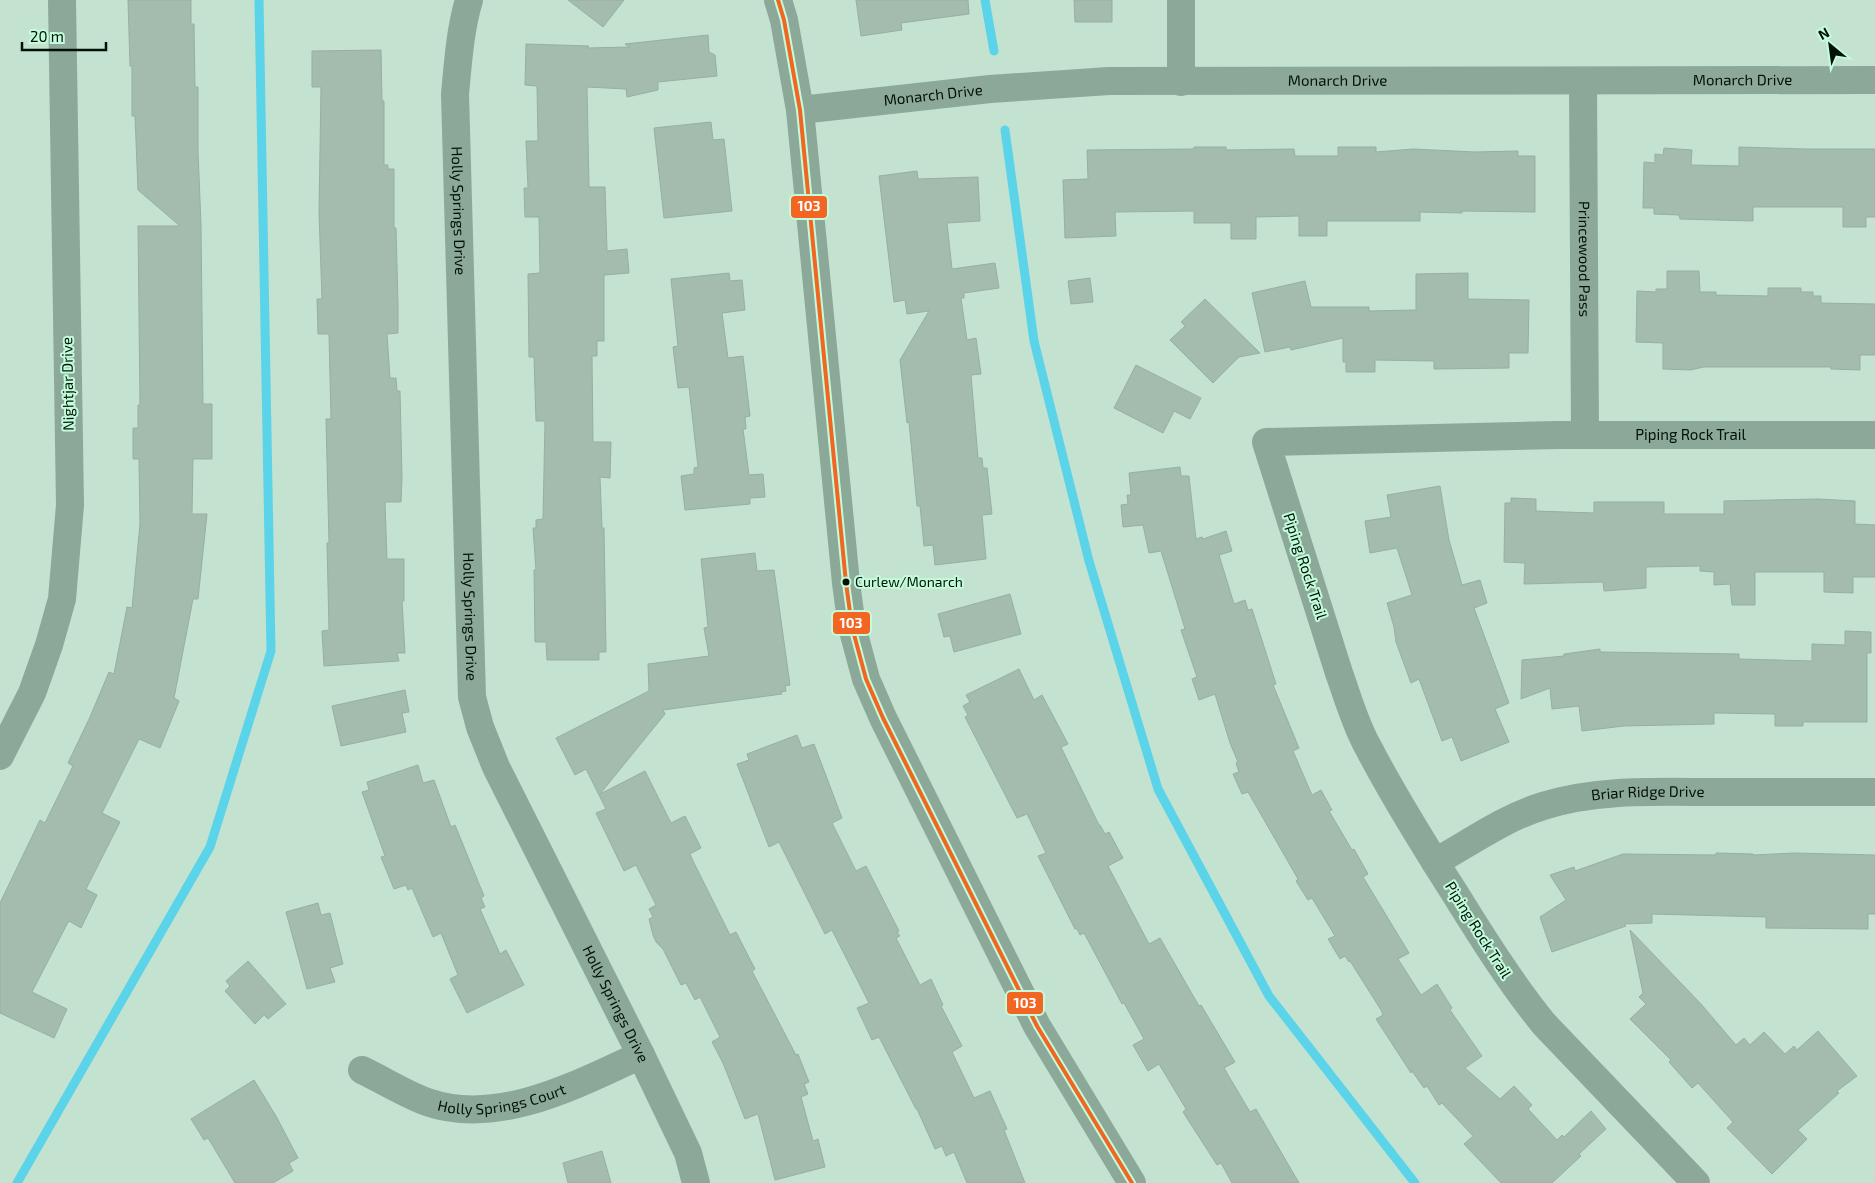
<svg xmlns="http://www.w3.org/2000/svg" width="1875" height="1183" viewBox="0 0 1875 1183" font-family="'Exo 2',sans-serif">
<style>
.lines{fill:none;stroke-linecap:round;stroke-linejoin:round}
.stream{stroke:#5bd4e9;stroke-width:9}
.building{fill:#a4bcae;stroke:#97afa2}
.minor{stroke:#8ca899;stroke-width:28}
.tertiary{stroke:#8ca899;stroke-width:28}
.bus-1-casing{stroke:#c3fcdb;stroke-width:8}
.bus-1{stroke:#f26522;stroke-width:4}
.bus-dot{fill:#001107;stroke:#c3fcdb;stroke-width:2}
.labels{text-anchor:middle;stroke-width:4;stroke-linejoin:round;paint-order:stroke}
.bus-label{font-size:14px;fill:#001107;stroke:#c3fcdb;text-anchor:start}
.street-label{font-size:15px;fill:#001107;stroke:#c3fcdb}
.line-badge{stroke:#c3fcdb;stroke-width:2}
.badge-label{font-size:14px;text-anchor:middle;font-weight:bold;fill:#fff}
</style>
<rect width="100%" height="100%" fill="#c3e2d0"/>
<g class="lines">
<g class="stream">
<polyline points="985,0 994,51"/>
<polyline points="1005,130 1034,341 1089,561 1158,789 1269,996 1415,1183"/>
<polyline points="17,1183 210,847 271,651 259,0"/>
</g>
</g>
<g class="building">
<polygon points="128,0 191,0 191,24 194,24 195,87 198,87 198,151 201,225 203,404 212,404 212,459 193,459 192,514 207,514 198,599 193,599 174,698 179,701 160,748 139,739 102,813 120,822 86,889 97,895 81,928 69,921 66,926 32,992 67,1009 54,1038 0,1013 0,903 40,820 45,823 73,766 68,763 90,717 109,672 114,674 127,607 132,608 140,524 139,459 133,459 133,428 138,428 138,405 140,405 138,226 180,226 138,190 135,116 132,116 132,66 130,66"/>
<polygon points="568,0 624,0 603,27"/>
<polygon points="856,0 968,0 969,14 901,23 902,30 861,36"/>
<polygon points="1074,0 1112,0 1112,22 1075,22"/>
<polygon points="708,35 709,52 715,55 717,76 658,82 658,90 627,97 626,89 587,87 589,187 605,187 607,251 627,249 629,273 604,275 604,341 597,341 597,356 592,356 593,442 611,442 610,478 600,477 602,528 604,528 606,652 599,652 599,660 547,660 546,642 535,642 534,570 536,570 533,528 536,528 536,520 543,519 545,421 536,421 534,357 529,357 528,274 540,273 539,217 525,217 524,188 528,188 526,141 538,141 537,86 525,85 526,44 589,46 587,48 630,47 625,44"/>
<polygon points="381,50 382,101 384,101 384,165 388,165 388,169 394,169 394,228 396,228 398,305 398,333 387,334 390,378 396,378 397,391 400,391 402,478 401,502 385,502 387,559 404,559 404,601 402,601 405,653 397,653 399,661 324,666 322,631 329,630 327,543 329,543 326,419 331,419 329,334 318,334 317,299 322,299 319,213 321,87 312,87 312,51"/>
<polygon points="711,122 713,140 724,139 732,211 664,218 654,128"/>
<polygon points="1194,147 1226,147 1226,150 1294,149 1295,156 1338,156 1338,147 1376,147 1376,152 1413,149 1475,152 1518,151 1518,156 1535,156 1535,212 1462,211 1462,213 1420,212 1420,221 1327,221 1327,236 1299,236 1299,216 1256,217 1256,239 1231,239 1231,223 1194,223 1194,211 1115,212 1116,236 1065,238 1063,180 1088,179 1087,150 1194,149"/>
<polygon points="1739,147 1807,149 1875,149 1875,217 1866,217 1866,227 1843,227 1843,207 1753,207 1753,221 1680,219 1679,215 1654,214 1654,208 1643,208 1644,162 1655,163 1655,154 1663,155 1664,148 1692,150 1691,165 1739,166"/>
<polygon points="917,171 918,179 978,177 980,221 947,223 952,269 995,263 999,288 964,293 964,298 961,298 967,340 976,338 981,374 971,375 978,458 982,458 983,468 987,468 992,514 982,515 986,559 935,565 933,545 924,546 920,506 917,506 909,422 907,423 900,360 929,311 907,314 905,300 894,302 879,176"/>
<polygon points="1667,271 1699,271 1700,292 1716,292 1716,295 1768,296 1768,288 1801,288 1801,292 1813,292 1813,296 1821,296 1821,303 1875,304 1875,355 1860,355 1860,370 1831,369 1831,367 1704,367 1690,370 1663,369 1663,343 1636,342 1637,291 1656,292 1656,289 1667,289"/>
<polygon points="729,273 730,281 742,280 745,310 722,313 728,358 743,356 750,416 745,417 746,429 743,429 749,475 763,474 765,497 750,498 750,504 685,510 681,476 694,474 694,468 698,467 689,387 678,388 673,347 678,346 671,279"/>
<polygon points="1468,273 1468,299 1529,300 1528,353 1509,353 1509,368 1434,369 1434,361 1375,360 1375,372 1346,372 1346,362 1343,362 1343,338 1291,350 1290,347 1265,352 1252,293 1305,281 1311,307 1369,307 1369,311 1416,310 1416,274"/>
<polygon points="1090,278 1093,302 1071,304 1068,281"/>
<polygon points="1205,299 1260,353 1239,357 1213,383 1170,340 1185,326 1181,322"/>
<polygon points="1136,365 1201,398 1190,419 1174,411 1163,433 1114,408"/>
<polygon points="1180,467 1181,476 1189,476 1196,539 1202,537 1203,539 1226,531 1232,551 1219,555 1234,604 1245,600 1248,610 1252,609 1276,684 1273,685 1299,748 1293,751 1312,795 1321,790 1332,810 1329,811 1352,850 1354,849 1368,874 1363,877 1409,953 1398,959 1421,995 1437,984 1452,1008 1450,1010 1482,1056 1465,1068 1500,1099 1514,1086 1532,1105 1528,1109 1557,1140 1562,1135 1564,1137 1591,1111 1606,1129 1579,1154 1581,1156 1552,1183 1501,1183 1464,1144 1473,1136 1442,1103 1439,1105 1427,1086 1424,1088 1412,1071 1411,1073 1376,1019 1383,1015 1381,1010 1350,961 1349,962 1345,956 1340,959 1328,939 1335,936 1312,898 1308,900 1296,881 1298,879 1248,792 1242,794 1233,774 1239,772 1236,763 1238,762 1230,743 1215,694 1199,700 1192,679 1197,677 1181,630 1185,629 1161,551 1149,553 1143,525 1123,527 1121,505 1128,504 1127,495 1131,495 1129,473"/>
<polygon points="1440,486 1449,540 1462,585 1480,580 1487,603 1474,608 1509,703 1495,709 1509,742 1461,761 1452,737 1442,741 1419,679 1411,683 1396,642 1394,627 1387,603 1412,595 1397,548 1370,553 1365,521 1391,517 1387,495"/>
<polygon points="1511,498 1536,499 1536,511 1594,513 1594,502 1664,502 1664,514 1724,514 1724,501 1818,499 1855,501 1855,524 1875,525 1875,577 1853,577 1853,593 1824,592 1824,572 1755,572 1755,605 1732,605 1730,584 1714,585 1714,572 1700,571 1700,566 1646,567 1646,588 1604,591 1603,582 1524,584 1525,563 1504,562 1505,503 1511,503"/>
<polygon points="755,553 757,571 774,570 790,685 785,686 786,691 781,692 782,694 663,710 665,714 600,794 645,771 671,823 685,816 701,848 690,854 692,859 730,935 736,932 755,969 752,971 796,1055 798,1054 809,1082 804,1084 808,1094 801,1097 813,1141 818,1139 825,1167 775,1180 758,1114 745,1119 723,1063 712,1042 720,1037 700,997 695,1000 686,983 681,985 663,949 656,942 653,935 649,919 653,917 649,909 656,905 636,865 624,871 596,813 606,809 586,769 575,775 556,738 649,691 648,664 709,656 704,628 708,627 701,559"/>
<polygon points="1010,594 1021,634 954,652 950,636 944,637 938,614"/>
<polygon points="1845,631 1871,632 1871,653 1867,653 1867,722 1803,722 1803,726 1775,726 1775,714 1714,713 1714,724 1624,726 1582,731 1579,706 1552,709 1550,688 1521,699 1522,660 1564,656 1564,654 1600,649 1600,652 1739,654 1739,659 1812,661 1812,644 1845,645"/>
<polygon points="1019,669 1034,700 1042,695 1068,744 1061,747 1099,825 1100,825 1105,834 1109,832 1123,858 1108,866 1149,944 1160,938 1199,1006 1201,1005 1235,1062 1224,1068 1250,1112 1256,1109 1299,1183 1232,1183 1221,1163 1217,1165 1183,1112 1186,1109 1159,1064 1148,1071 1133,1045 1144,1039 1124,1003 1122,1004 1084,933 1080,935 1077,929 1075,929 1038,856 1046,853 1027,814 1017,818 965,717 968,715 963,706 970,702 966,695"/>
<polygon points="405,690 409,712 402,713 406,732 341,746 332,706"/>
<polygon points="797,735 802,748 814,744 842,818 832,823 856,871 866,866 899,931 897,932 900,936 896,938 920,985 931,979 943,1005 941,1006 962,1046 952,1052 974,1098 990,1091 1007,1129 1004,1130 1025,1183 967,1183 954,1152 946,1156 942,1146 935,1149 917,1109 916,1109 879,1037 872,1040 857,1008 869,1003 832,930 825,934 779,842 769,847 737,764 749,760 747,754"/>
<polygon points="418,765 423,783 434,780 451,827 455,825 484,896 481,898 485,907 480,909 500,954 506,950 524,985 467,1013 450,979 458,975 441,933 433,937 412,888 408,890 406,885 394,889 381,857 385,856 362,792 369,790 367,782"/>
<polygon points="1716,853 1753,854 1753,855 1795,853 1875,855 1875,914 1868,914 1868,929 1766,928 1766,917 1652,914 1652,923 1624,924 1626,926 1552,952 1540,917 1566,900 1550,875 1574,867 1575,871 1623,854 1716,855"/>
<polygon points="318,903 321,915 330,913 343,964 330,968 335,982 307,989 286,912"/>
<polygon points="1630,930 1701,1004 1736,1045 1744,1038 1750,1045 1764,1032 1785,1054 1794,1046 1797,1050 1818,1031 1857,1076 1837,1091 1839,1093 1798,1130 1807,1139 1772,1174 1727,1128 1733,1122 1698,1083 1692,1088 1669,1062 1671,1060 1630,1019 1646,1004 1639,997 1643,993"/>
<polygon points="248,961 286,1004 268,1019 264,1015 255,1024 225,991 230,986 226,981"/>
<polygon points="254,1080 276,1116 298,1158 289,1163 293,1171 273,1183 235,1183 208,1138 204,1140 191,1119"/>
<polygon points="602,1151 611,1183 568,1183 563,1163"/>
</g>
<g class="lines">
<g class="minor">
<path id="s1" d="M 469,0 C 460,30 458,63 455,94 L 472,697 L 480,727 L 496,767 L 641,1055 L 688,1153 L 696,1183"/>
<polyline points="1181,0 1181,82"/>
<path id="s2" d="M 1583,81 L 1585,435"/>
<polyline points="0,756 32,693 49,645 62,599 70,505 62,0"/>
<path id="s3" d="M 1435,862 C 1470,843 1504,818 1543,806 C 1597,789 1656,792 1712,792 C 1766,792 1821,792 1875,792"/>
<path id="s4" d="M 362,1070 C 383,1080 405,1094 427,1102 C 498,1127 578,1084 641,1055"/>
<path id="s5" d="M 1696,1183 L 1544,1024 C 1510,982 1482,937 1454,892 C 1424,845 1394,797 1368,747 C 1355,724 1348,698 1339,673 L 1266,442 L 1558,435 L 1875,435"/>
</g>
<g class="tertiary">
<polyline points="778,0 784,20 800,110 846,583 852,627 866,679 883,718 1037,1026 1132,1183"/>
<path id="s6" d="M 800,110 L 990,89 L 1109,81 L 1875,80"/>
</g>
<g class="bus-1-casing">
<polyline id="bus-1" points="778,0 784,20 800,110 846,583 852,627 866,679 883,718 1037,1026 1132,1183"/>
</g>
<use href="#bus-1" class="bus-1"/>
</g>
<circle class="bus-dot" cx="846" cy="582" r="4.5"/>
<g class="labels">
<g class="bus-label">
<text x="855" y="587">Curlew/Monarch</text>
</g>
<g class="street-label">
<text dy="5" stroke="none"><textPath href="#s6" startOffset="944">Monarch Drive</textPath></text>
<text dy="5" stroke="none"><textPath href="#s6" startOffset="539">Monarch Drive</textPath></text>
<text dy="5" stroke="none"><textPath href="#s6" startOffset="134">Monarch Drive</textPath></text>
<text dy="5" stroke="none"><textPath href="#s1" startOffset="212">Holly Springs Drive</textPath></text>
<text dy="5" stroke="none"><textPath href="#s2" startOffset="178">Princewood Pass</textPath></text>
<text transform="translate(68 384) rotate(-91)" y="5">Nightjar Drive</text>
<text dy="5" stroke="none"><textPath href="#s5" startOffset="1295">Piping Rock Trail</textPath></text>
<text transform="translate(1305 566) rotate(72)" y="5">Piping Rock Trail</text>
<text dy="5" stroke="none"><textPath href="#s1" startOffset="618">Holly Springs Drive</textPath></text>
<text dy="5" stroke="none"><textPath href="#s3" startOffset="228">Briar Ridge Drive</textPath></text>
<text transform="translate(1478 930) rotate(58)" y="5">Piping Rock Trail</text>
<text dy="5" stroke="none"><textPath href="#s1" startOffset="1038">Holly Springs Drive</textPath></text>
<text dy="5" stroke="none"><textPath href="#s4" startOffset="149">Holly Springs Court</textPath></text>
</g>
</g>
<g class="line-badge">
<rect x="790" y="195" width="38" height="24" rx="5" fill="#f26522"/>
<rect x="832" y="611" width="39" height="24" rx="5" fill="#f26522"/>
<rect x="1006" y="991" width="38" height="24" rx="5" fill="#f26522"/>
</g>
<g class="badge-label">
<text x="809" y="211">103</text>
<text x="851" y="628">103</text>
<text x="1025" y="1008">103</text>
</g>
<g transform="translate(1830 45) rotate(331)" stroke="#c3fcdb" stroke-width="4" paint-order="stroke">
<path d="M0-4L9 19L0 12L-9 19Z" fill="#001107"/>
<text y="-8" font-size="14" font-weight="bold" text-anchor="middle" fill="#001107">N</text>
</g>
<path d="M22 42v8h84v-8" fill="none" stroke="#001107" stroke-width="2.5"/>
<text x="30" y="42" font-size="15" fill="#001107" stroke="#c3fcdb" stroke-width="4" paint-order="stroke">20 m</text>
</svg>
